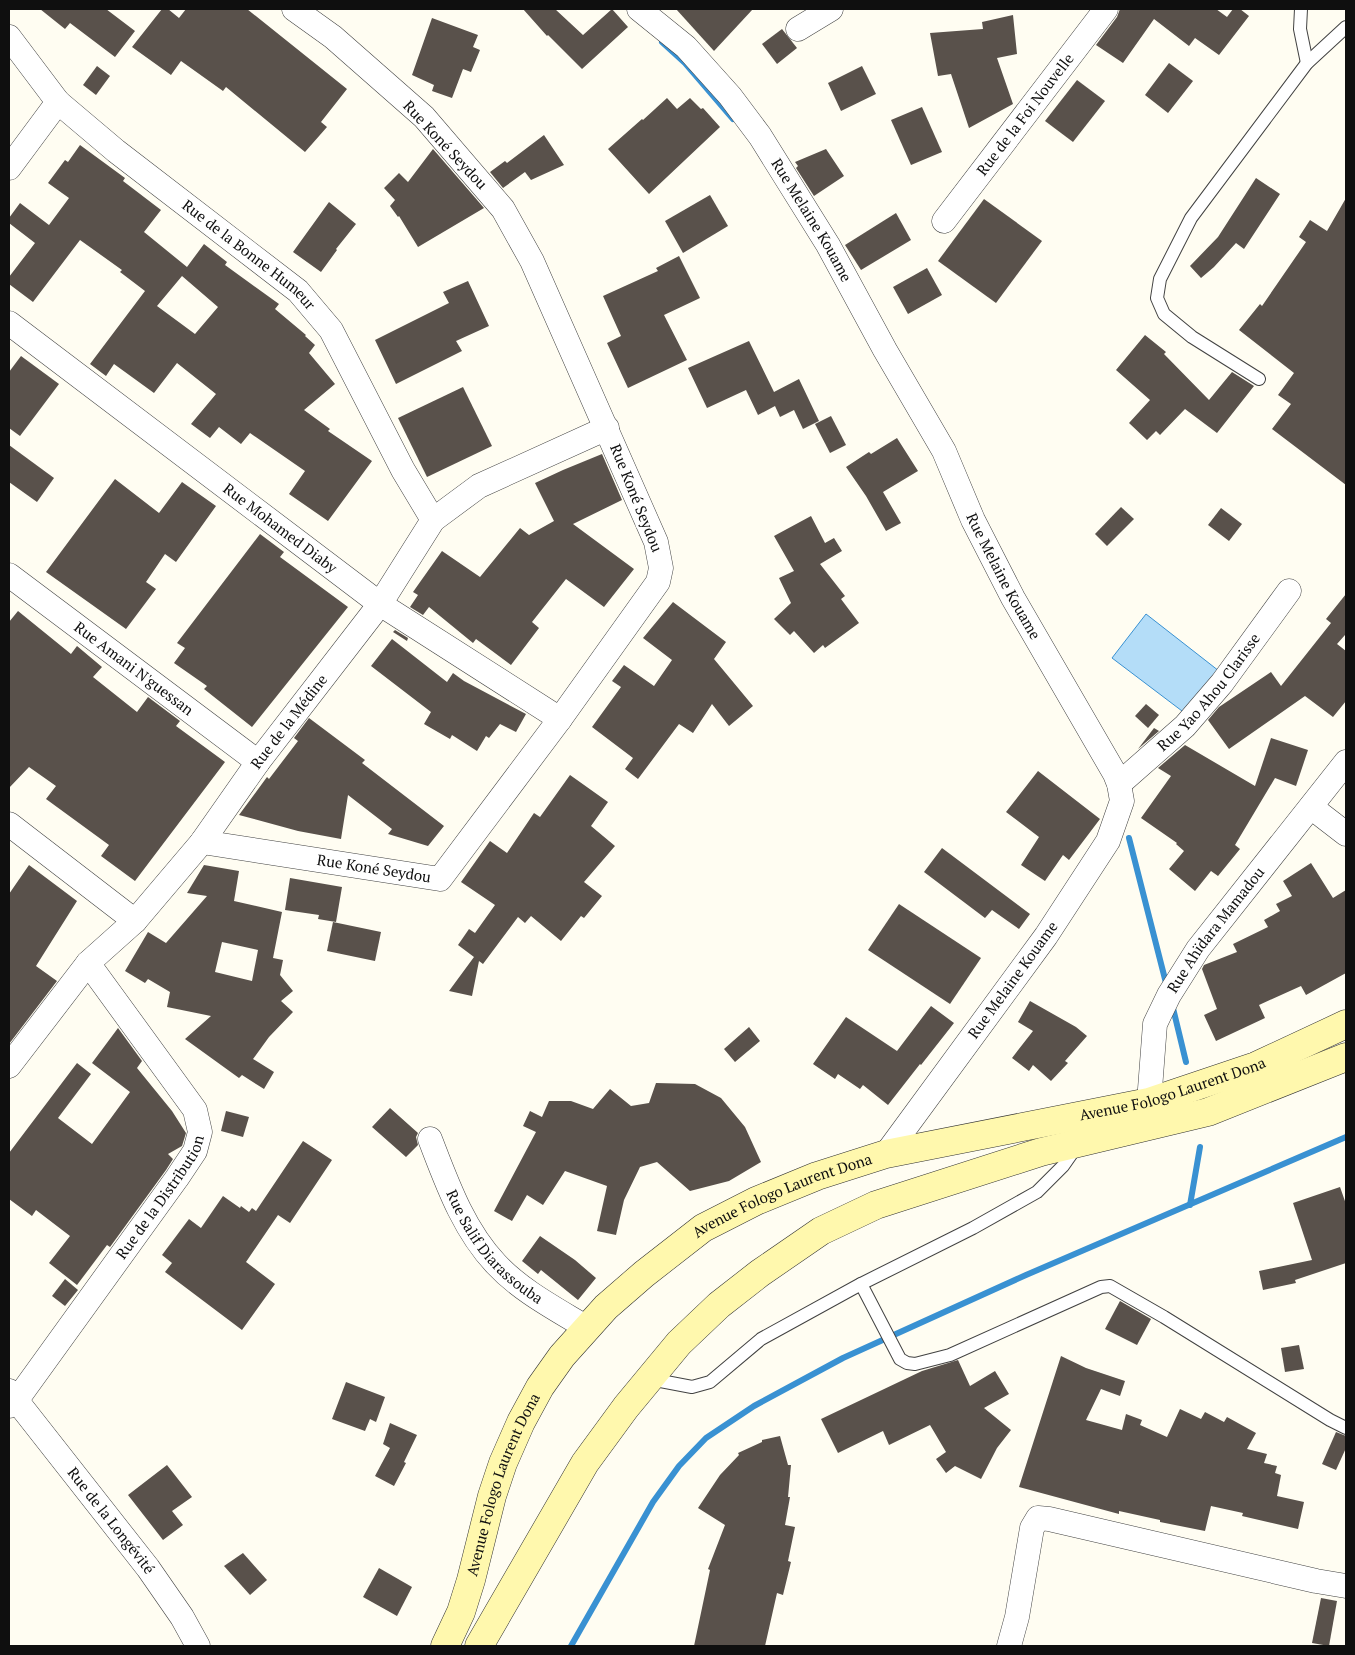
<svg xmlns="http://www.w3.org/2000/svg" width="1355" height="1655" viewBox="0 0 1355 1655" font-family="'PT Serif',serif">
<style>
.water{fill:#b4ddf8;stroke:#3991d2}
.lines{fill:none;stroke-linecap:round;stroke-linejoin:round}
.stream{stroke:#3991d2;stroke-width:6}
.building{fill:#59514b;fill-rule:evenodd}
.lane-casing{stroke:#424242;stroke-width:14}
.street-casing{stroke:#424242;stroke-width:25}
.secondary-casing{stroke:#313131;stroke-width:29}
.lane{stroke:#fff;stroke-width:12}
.street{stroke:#fff;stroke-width:24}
.secondary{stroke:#fff8ad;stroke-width:28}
.labels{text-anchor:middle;stroke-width:5;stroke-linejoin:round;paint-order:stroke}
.street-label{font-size:15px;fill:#0f0f0f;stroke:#fff}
</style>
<rect width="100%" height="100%" fill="#fffdf2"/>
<polygon class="water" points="1146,614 1219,671 1186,714 1112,658"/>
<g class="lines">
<g class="stream">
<polyline points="662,42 685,63 733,119"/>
<polyline points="1129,838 1167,987"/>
<polyline points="1172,1004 1186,1062"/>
<polyline points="1190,1205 1200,1147"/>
<polyline points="571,1646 653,1502 679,1466 706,1438 754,1406 843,1358 1026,1275 1346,1137"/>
</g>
</g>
<g class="building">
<polygon points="40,9 106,9 135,31 115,57 70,23 65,29"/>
<polygon points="162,9 168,9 179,18 186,9 247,9 347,89 321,122 327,127 305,152 226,87 223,91 181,61 171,75 132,47"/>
<polygon points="523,9 555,9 583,35 612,9 628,27 582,69 548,35 547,36"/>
<polygon points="676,9 753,9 714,51"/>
<polygon points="1120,9 1216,9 1227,17 1233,9 1240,9 1249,16 1219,55 1195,38 1189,46 1154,19 1123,63 1096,45 1117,17"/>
<polygon points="1013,15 1017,54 997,58 1013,104 969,128 951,74 938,76 930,33 983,29 982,22"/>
<polygon points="432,18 478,35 473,47 480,50 471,72 463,69 452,98 432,91 434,85 412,75"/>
<polygon points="782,29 797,48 777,64 762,44"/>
<polygon points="1169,63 1193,81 1168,113 1145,95"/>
<polygon points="97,66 110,76 96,95 83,85"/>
<polygon points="862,66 876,94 841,111 828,83"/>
<polygon points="1077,80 1105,101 1073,142 1045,121"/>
<polygon points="667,98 677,109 690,98 701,109 703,108 720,127 649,194 608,149 642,119 643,120"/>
<polygon points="922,107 942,152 911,165 891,120"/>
<polygon points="544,135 564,165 531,180 525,172 503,188 490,172 505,161 507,163"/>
<path d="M 80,145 L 125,178 L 123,181 L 161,210 L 144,232 L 187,267 L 204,244 L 227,262 L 225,265 L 279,304 L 275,309 L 306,335 L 305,336 L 315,345 L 309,353 L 335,384 L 304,410 L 330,429 L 328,431 L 372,461 L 328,521 L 289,494 L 305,471 L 250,433 L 241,444 L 219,427 L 210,438 L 191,424 L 216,394 L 177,363 L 154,393 L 114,364 L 106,376 L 90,364 L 145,291 L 120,272 L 122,270 L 80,240 L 33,302 L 9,284 L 9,277 L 35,243 L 9,223 L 9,218 L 20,203 L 49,225 L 69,198 L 48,183 L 65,160 L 68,162 ZM 182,276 L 218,307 L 195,334 L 157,306 Z"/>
<polygon points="433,149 484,208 418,247 399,216 398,217 390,206 395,200 384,188 399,173 408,182"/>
<polygon points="826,149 844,176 814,196 796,168 798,166 795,162"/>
<polygon points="1256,178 1280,194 1244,249 1236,243 1214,267 1201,278 1190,266 1218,237"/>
<polygon points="710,195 728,226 683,253 665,221"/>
<polygon points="1346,198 1346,485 1272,429 1291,404 1278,395 1294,373 1239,330 1260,304 1262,306 1306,242 1299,237 1310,220 1327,231"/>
<polygon points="984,199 1042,241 996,303 938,261"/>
<polygon points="329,202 356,224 336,249 337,250 321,272 293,252"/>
<polygon points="896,213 911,240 861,270 845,245"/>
<polygon points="679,256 700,298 664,315 687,360 628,388 607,343 621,336 603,296 658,271 656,268"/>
<polygon points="927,268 942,295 908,314 893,287"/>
<polygon points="468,281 489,326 456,341 462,351 396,384 375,340 449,303 443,292"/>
<polygon points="1145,335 1166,352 1164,354 1209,400 1232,372 1254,386 1217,433 1185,409 1160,435 1156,431 1147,440 1129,423 1150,400 1116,370"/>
<polygon points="749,341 774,392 799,379 819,421 803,429 794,410 780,417 775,406 758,415 746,390 707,408 688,368"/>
<polygon points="21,356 59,384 20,436 9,428 9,372"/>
<polygon points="463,387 492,446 427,477 398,418"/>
<polygon points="831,416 846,445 830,453 815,424"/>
<polygon points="897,438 918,471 883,492 901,523 886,531 866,496 846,467 869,452 871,454"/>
<polygon points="9,445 54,478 37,502 9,482"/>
<polygon points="602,454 622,500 573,524 634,569 604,607 566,579 532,622 539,628 511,665 476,639 473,643 429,607 423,615 410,607 418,595 413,592 442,551 480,577 520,528 529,535 554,521 535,483 563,470"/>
<polygon points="115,479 159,513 182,482 216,506 176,562 165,554 146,582 156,589 126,629 46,572"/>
<polygon points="1121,507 1134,519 1107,546 1095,534"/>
<polygon points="1221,508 1242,524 1229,541 1208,525"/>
<polygon points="811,516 825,543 834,538 842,551 820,564 845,596 841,599 859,623 825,648 823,645 814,653 794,631 790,635 774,619 791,603 779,578 794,571 774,536"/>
<polygon points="260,534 284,552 280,557 348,607 252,727 204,689 207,686 174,663 185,648 177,643"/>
<polygon points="1346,594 1346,636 1345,635 1337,644 1346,651 1346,701 1333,717 1305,696 1229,749 1208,720 1219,707 1271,672 1281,686 1331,623 1326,619"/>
<polygon points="673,602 726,642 714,659 753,706 729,726 712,704 693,733 679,724 638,779 625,769 633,758 592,727 621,687 612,681 624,665 654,686 672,660 643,638"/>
<polygon points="18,611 71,654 77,646 102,667 93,677 137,712 148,697 180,721 176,726 225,762 135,881 101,856 109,845 46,799 56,786 29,767 9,788 9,622"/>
<polygon points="395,630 408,638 407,641 393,632"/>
<polygon points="392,639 447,682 453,673 464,681 526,714 516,732 500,724 489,738 486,736 477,751 452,735 450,739 424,724 431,712 371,666"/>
<polygon points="1146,704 1159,715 1148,728 1135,716"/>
<polygon points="309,718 365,760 362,763 444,826 428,846 388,834 392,829 348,795 341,839 298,831 239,815 267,777 269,779 298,741 294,738"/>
<polygon points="1154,728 1159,731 1138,749"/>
<polygon points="1271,738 1308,750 1296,786 1275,778 1235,845 1240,849 1218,876 1211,871 1195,891 1169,869 1184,851 1176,844 1177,843 1141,818 1171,776 1158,768 1185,745 1255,786"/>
<polygon points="1038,771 1100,819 1069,860 1063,855 1045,881 1021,865 1039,837 1006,812"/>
<polygon points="570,775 608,802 591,826 615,846 584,882 602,896 584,918 581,916 561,941 531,916 525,923 518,917 483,964 479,961 472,996 449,991 474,957 458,945 469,929 475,933 495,905 461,882 490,841 507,853 534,813 540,817"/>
<polygon points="942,848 1030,914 1019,929 992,910 985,918 924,872"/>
<polygon points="1311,863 1333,898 1346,890 1346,973 1306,995 1301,986 1259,1005 1265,1018 1216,1041 1204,1015 1217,1009 1202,969 1204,965 1237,952 1233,944 1268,927 1264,920 1280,911 1276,904 1292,896 1283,881"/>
<polygon points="29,865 77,901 36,966 57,981 9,1044 9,894"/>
<path d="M 204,865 L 239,871 L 234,901 L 282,912 L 273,958 L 283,960 L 280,975 L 293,991 L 281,1001 L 293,1012 L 269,1037 L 253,1059 L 274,1072 L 264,1089 L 242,1075 L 239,1078 L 185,1039 L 211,1016 L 167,1007 L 170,992 L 148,979 L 145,983 L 125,971 L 148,932 L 166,943 L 207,896 L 187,893 ZM 222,942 L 258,950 L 252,981 L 215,972 Z"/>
<polygon points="290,878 342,887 336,922 318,919 319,915 285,910"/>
<polygon points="899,904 981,958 950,1004 868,950"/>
<polygon points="333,922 381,932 375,961 327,951"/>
<polygon points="1030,1001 1076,1027 1087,1036 1065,1061 1068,1063 1051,1081 1033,1065 1029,1071 1012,1058 1033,1031 1018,1022"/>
<polygon points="931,1006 954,1023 921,1065 920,1064 888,1105 863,1085 860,1089 838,1074 835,1079 813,1064 846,1017 897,1051"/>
<polygon points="749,1027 760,1041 735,1062 724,1049"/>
<polygon points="118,1028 142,1061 137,1068 172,1111 186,1133 182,1146 168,1154 173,1159 166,1170 110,1247 107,1245 77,1285 49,1263 70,1236 36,1210 32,1216 9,1199 9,1153 77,1063 91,1074 58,1118 92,1144 130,1092 92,1063"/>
<polygon points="656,1083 695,1084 721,1098 745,1127 761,1162 729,1181 690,1191 657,1162 640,1167 624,1200 616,1235 597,1231 607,1186 565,1171 543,1205 527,1195 512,1221 494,1211 536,1132 523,1126 530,1111 542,1117 549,1101 571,1101 593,1109 610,1089 631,1106 649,1103"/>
<polygon points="390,1108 418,1133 416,1137 418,1145 406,1157 372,1127"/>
<polygon points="226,1111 249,1117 243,1137 221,1131"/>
<polygon points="303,1141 332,1160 290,1223 278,1215 246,1262 275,1284 242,1330 165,1272 172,1263 162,1255 189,1219 201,1228 223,1196 240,1208 241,1206 249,1212 252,1208 256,1211"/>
<polygon points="1340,1187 1346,1204 1346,1263 1295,1280 1296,1283 1263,1290 1259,1271 1312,1260 1293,1203"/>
<polygon points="540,1236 575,1260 596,1278 578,1300 541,1270 538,1274 522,1261"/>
<polygon points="65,1279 78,1290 65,1306 52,1296"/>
<polygon points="1120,1301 1151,1319 1137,1345 1105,1329"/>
<polygon points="1299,1345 1304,1369 1285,1372 1281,1348"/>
<polygon points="1061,1356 1086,1368 1125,1381 1120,1396 1101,1389 1086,1420 1122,1430 1126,1414 1142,1420 1140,1425 1167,1437 1180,1409 1201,1419 1205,1412 1224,1422 1227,1417 1256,1433 1247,1449 1267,1454 1264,1463 1277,1466 1275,1473 1281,1475 1277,1496 1304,1502 1298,1529 1242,1516 1243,1513 1211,1506 1205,1531 1160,1522 1160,1520 1119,1511 1119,1514 1019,1487"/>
<polygon points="958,1360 970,1386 995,1371 1009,1394 984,1408 1011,1430 997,1448 981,1479 955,1466 946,1473 936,1459 946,1452 930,1425 889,1445 883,1431 838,1453 821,1419 922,1371"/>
<polygon points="346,1382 385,1397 376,1422 370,1419 365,1431 332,1419"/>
<polygon points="390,1423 417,1435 404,1462 406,1463 394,1486 375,1476 390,1448 383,1444"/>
<polygon points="1336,1432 1346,1436 1346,1448 1336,1470 1322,1464"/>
<polygon points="780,1436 788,1465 791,1465 788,1497 790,1497 785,1525 795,1527 788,1561 791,1562 783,1595 777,1593 765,1646 694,1646 710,1570 708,1569 725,1525 698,1508 720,1475 739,1455 738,1453 762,1442 762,1440"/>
<polygon points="167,1465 192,1497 172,1511 183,1525 163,1540 128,1495"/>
<polygon points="243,1553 267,1580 250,1595 224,1566"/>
<polygon points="379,1568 412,1587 397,1616 363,1597"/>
<polygon points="1321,1598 1337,1601 1329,1646 1312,1643"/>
</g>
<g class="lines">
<g class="lane-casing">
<g id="lane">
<polyline points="1301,9 1300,29 1307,63"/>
<polyline points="1259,379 1192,337 1164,314 1157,298 1160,279 1191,218 1307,63 1346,27"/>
<polyline points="861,1284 900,1359 907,1363 915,1364 950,1355 1101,1287 1110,1286 1164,1317 1330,1420 1346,1428"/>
<polyline points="650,1379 692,1387 710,1382 761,1339 861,1284 973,1228 1037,1192 1063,1166 1077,1146"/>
</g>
</g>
<g class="street-casing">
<g id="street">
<path id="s1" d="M 639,9 L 686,47 L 730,96 L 760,136 L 828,245 L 885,350 L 944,451 L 973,520 L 1013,598 L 1115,774 L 1119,784 L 1122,801 L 1108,841 L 1046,936 L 886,1154"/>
<polyline points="798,29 831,9"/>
<path id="s2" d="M 9,37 L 58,102 L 116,151 L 298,291 L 331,330 L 403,470 L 433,520"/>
<polyline points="9,168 58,102"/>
<path id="s3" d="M 944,221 L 1106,9"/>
<path id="s4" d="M 9,323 L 380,604 L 560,719"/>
<path id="s5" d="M 9,575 L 258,762"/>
<path id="s6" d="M 1119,784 L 1185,726 L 1222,683 L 1289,591"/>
<polyline points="1311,807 1346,834"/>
<polyline points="9,824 135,921"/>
<path id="s7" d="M 202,842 L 440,879 L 560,719 L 658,582 L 661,568 L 656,542 L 532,261 L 503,209 L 424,117 L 333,37 L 294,9"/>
<path id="s8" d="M 9,1066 L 88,963 L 135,921 L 202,842 L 258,762 L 380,604 L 433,520 L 479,486 L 607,428"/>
<path id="s9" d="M 1152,1119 L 1149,1102 L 1155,1024 L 1169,995 L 1198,949 L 1346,762"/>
<path id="s10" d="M 430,1139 C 447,1183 463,1229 496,1264 C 521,1291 556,1309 587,1328"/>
<path id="s11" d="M 9,1391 L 148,1568 L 182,1617 L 198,1646"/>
<path id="s12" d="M 9,1406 L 16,1401 L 177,1178 L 195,1151 L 200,1132 L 195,1110 L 88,963"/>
<polyline points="1009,1646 1017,1617 1032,1528 1038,1518 1049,1519 1316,1581 1346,1586"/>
</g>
</g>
<g class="secondary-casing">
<g id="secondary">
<path id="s13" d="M 445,1646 L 461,1612 L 471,1580 L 492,1496 L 503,1463 L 521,1422 L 540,1387 L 562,1356 L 606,1307 L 644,1274 L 703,1228 L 756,1201 L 817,1176 L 886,1154 L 1149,1102 L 1256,1066 L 1346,1024"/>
<polyline points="479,1646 585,1463 626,1407 679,1343 719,1305 760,1273 821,1231 876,1205 1041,1152 1208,1112 1346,1057"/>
</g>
</g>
<use href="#lane" class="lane"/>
<use href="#street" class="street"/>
<use href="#secondary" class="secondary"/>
</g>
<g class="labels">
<g class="street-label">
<text dy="5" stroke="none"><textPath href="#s3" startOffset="134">Rue de la Foi Nouvelle</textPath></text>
<text transform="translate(445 145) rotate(47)" y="5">Rue Koné Seydou</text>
<text dy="5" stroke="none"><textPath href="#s1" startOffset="275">Rue Melaine Kouame</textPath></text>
<text dy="5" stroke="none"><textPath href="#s2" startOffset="326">Rue de la Bonne Humeur</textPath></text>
<text transform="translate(636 498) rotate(68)" y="5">Rue Koné Seydou</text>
<text dy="5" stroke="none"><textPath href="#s4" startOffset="340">Rue Mohamed Diaby</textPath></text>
<text dy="5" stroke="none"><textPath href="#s1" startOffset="680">Rue Melaine Kouame</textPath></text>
<text dy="5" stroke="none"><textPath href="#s5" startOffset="156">Rue Amani N'guessan</textPath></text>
<text dy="5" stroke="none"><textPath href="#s6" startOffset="129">Rue Yao Ahou Clarisse</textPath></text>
<text dy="5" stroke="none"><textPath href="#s8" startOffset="445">Rue de la Médine</textPath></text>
<text dy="5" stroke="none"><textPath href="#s7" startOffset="174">Rue Koné Seydou</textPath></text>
<text dy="5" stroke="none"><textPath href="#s9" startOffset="208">Rue Ahïdara Mamadou</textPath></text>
<text transform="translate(1013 980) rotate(-54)" y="5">Rue Melaine Kouame</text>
<text dy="5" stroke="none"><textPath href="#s13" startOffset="998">Avenue Fologo Laurent Dona</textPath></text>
<text dy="5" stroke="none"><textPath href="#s12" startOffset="259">Rue de la Distribution</textPath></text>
<text dy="5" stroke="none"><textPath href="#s13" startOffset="592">Avenue Fologo Laurent Dona</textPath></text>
<text dy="5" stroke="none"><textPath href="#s10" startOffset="128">Rue Salif Diarassouba</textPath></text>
<text dy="5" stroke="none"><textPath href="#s13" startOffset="172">Avenue Fologo Laurent Dona</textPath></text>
<text dy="5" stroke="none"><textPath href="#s11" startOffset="165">Rue de la Longévité</textPath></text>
</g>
</g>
<rect width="1355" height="1655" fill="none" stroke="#0f0f0f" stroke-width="20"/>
</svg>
